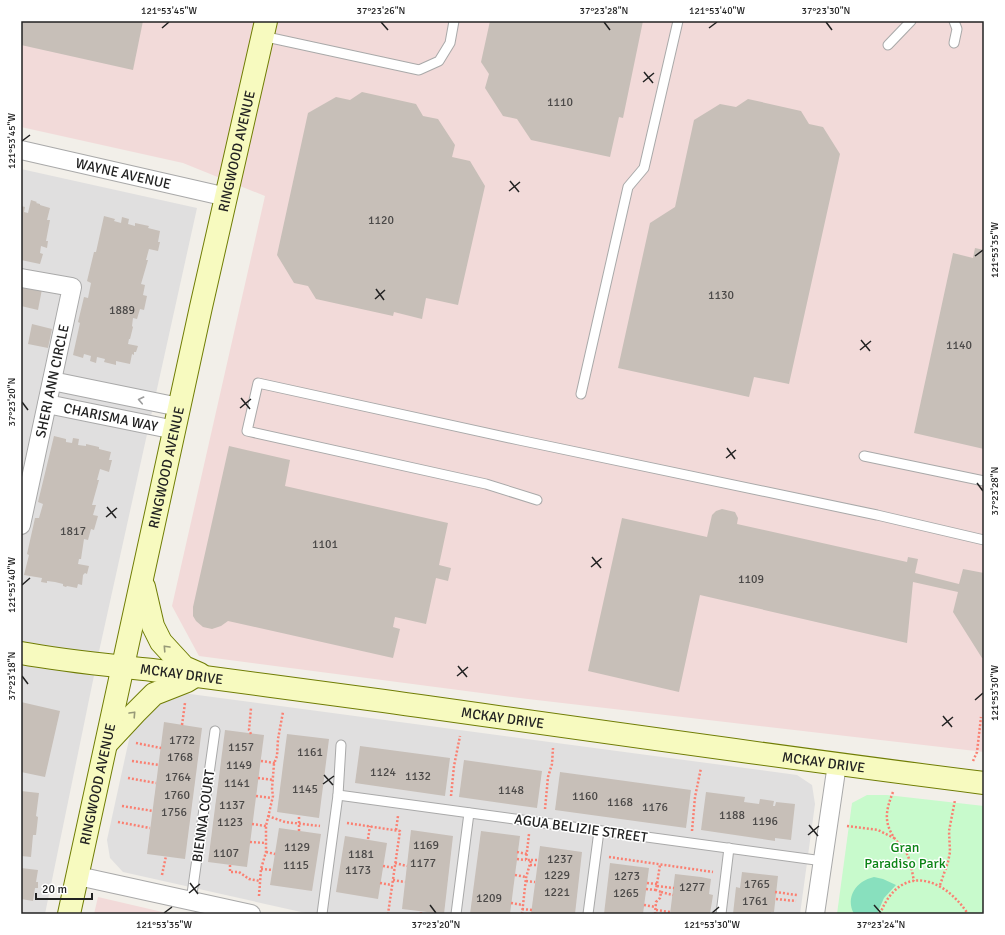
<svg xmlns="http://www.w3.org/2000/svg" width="1005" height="935" viewBox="0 0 1005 935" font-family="Signika,sans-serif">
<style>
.residential{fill:#e0dfdf}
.commercial{fill:#f2dad9}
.park{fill:#c8facc}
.pitch{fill:#88e0be}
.building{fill:#c7bfb8}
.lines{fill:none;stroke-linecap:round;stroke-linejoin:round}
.lane-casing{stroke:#a9a9a9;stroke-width:11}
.street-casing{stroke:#a9a9a9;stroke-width:20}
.secondary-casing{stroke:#707d05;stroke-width:24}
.path{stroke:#fa8072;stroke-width:2.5;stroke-dasharray:2 2;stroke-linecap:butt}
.lane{stroke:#fff;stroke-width:9}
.street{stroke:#fff;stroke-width:18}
.secondary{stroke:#f7fabf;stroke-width:22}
.oneway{stroke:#9c9c9c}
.oneway2{stroke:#979978}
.ticks{fill:none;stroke:#222;stroke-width:1.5}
.labels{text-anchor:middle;stroke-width:3;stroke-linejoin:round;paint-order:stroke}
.number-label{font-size:12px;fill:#4b4948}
.street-label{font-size:14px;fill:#222;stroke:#fff}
.park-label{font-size:14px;fill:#0c8416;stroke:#fff}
.neatline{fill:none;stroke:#222;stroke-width:1.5}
.ticks-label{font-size:10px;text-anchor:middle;fill:#222}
</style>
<rect width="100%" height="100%" fill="#f2efe9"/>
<g class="residential">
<polygon points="21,169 197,208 98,656 45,914 21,914"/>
<polygon points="175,692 797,775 812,785 815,804 800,914 310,914 123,872 110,858 107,840 132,726 145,711"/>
</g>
<g class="commercial">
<polygon points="21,21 984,21 984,752 528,699 199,656 172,606 265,196 183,163 21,127"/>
<polygon points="98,897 171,914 94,914"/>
</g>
<polygon class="park" points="867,795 887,795 984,806 984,914 837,914 852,803"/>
<path class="pitch" d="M 874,877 L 883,879 L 896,885 L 884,898 L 877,914 L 854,914 C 845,897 856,881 874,877 Z"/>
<g class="building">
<polygon points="21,21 143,21 133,70 21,45"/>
<polygon points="490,21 643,21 623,118 619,117 610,157 531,140 517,119 503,116 485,88 489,74 481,62"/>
<polygon points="362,92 416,104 423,116 438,119 455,145 452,157 470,161 485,186 458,305 426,298 422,319 394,312 393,316 316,299 308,286 294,283 277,255 308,113 336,97 350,100"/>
<polygon points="748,99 801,111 809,124 823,127 840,154 789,384 754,377 749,397 618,368 650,223 675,207 694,120 720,104 736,107"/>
<polygon points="31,200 37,202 36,203 40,204 40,205 50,208 47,220 50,220 46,241 48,241 47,248 41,246 40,253 43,254 40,264 21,260 21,206 25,207 24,212 28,213"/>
<polygon points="104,216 115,219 114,221 121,223 122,217 129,219 128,224 135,226 135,223 149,226 148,228 160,231 158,242 160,242 158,251 149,249 146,260 148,260 141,284 145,285 143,295 147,296 144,310 140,309 137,319 133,318 132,326 133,327 130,339 129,339 128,344 138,346 136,352 134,352 134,355 132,354 130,364 116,361 116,365 104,362 105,359 97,357 96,363 90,361 91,356 84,354 83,358 73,355 80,323 78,322 84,297 88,298 91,283 87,281 94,252 96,252"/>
<polygon points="975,248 984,250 984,449 914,433 953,253 973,258"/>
<polygon points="21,286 42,289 38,310 21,306"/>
<polygon points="32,324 52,329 48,348 28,344"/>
<polygon points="54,436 66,439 66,442 72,443 73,438 79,439 78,445 86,446 86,444 99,447 99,449 111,452 109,460 112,460 109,472 100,469 97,480 99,480 92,505 96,505 93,515 98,516 94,530 91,529 88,540 84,539 81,559 79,559 78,564 89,566 87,574 85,573 83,575 82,585 78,584 77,588 67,586 66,587 63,586 63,584 55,582 47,581 47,583 41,582 42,578 24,575 29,555 27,554 35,518 39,518 43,504 38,502"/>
<polygon points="229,446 290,460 285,486 448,523 439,565 451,568 448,581 436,578 426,624 395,617 393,627 400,629 393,658 228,621 221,626 212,629 203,627 196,621 193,616 193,607"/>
<polygon points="722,509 735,512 738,518 737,524 907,562 908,557 918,559 915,573 959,584 963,569 984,573 984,658 982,658 953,612 958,592 913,582 907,643 700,595 679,692 588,671 622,518 707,537 712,515 716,511"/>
<polygon points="21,702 60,711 45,777 21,772"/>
<polygon points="164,722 202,728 185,859 147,854"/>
<polygon points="225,730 264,735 247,867 208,862"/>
<polygon points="287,734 329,739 319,818 277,812"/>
<polygon points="360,746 450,758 445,796 355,783"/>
<polygon points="464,760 542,771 537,808 459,797"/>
<polygon points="560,772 691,790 686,828 555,810"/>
<polygon points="21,791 39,793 36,816 38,817 36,835 33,835 31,857 21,856"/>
<polygon points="706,792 745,797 744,802 759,804 760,799 774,801 773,806 775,806 776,802 795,804 791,840 775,838 775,841 701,830"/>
<polygon points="279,828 321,834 312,891 270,885"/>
<polygon points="411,830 453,836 444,914 402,909"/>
<polygon points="481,831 520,836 510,914 470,914"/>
<polygon points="345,836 387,843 378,899 336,892"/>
<polygon points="540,846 582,852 575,914 531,914"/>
<polygon points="610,863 649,868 643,914 604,914"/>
<polygon points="21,868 38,870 36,882 38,882 38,888 35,888 33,901 21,899"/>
<polygon points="742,872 778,876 774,912 771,912 771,914 733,914 736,887 740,888"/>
<polygon points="675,874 701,877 711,879 709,894 713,895 710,914 670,914"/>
</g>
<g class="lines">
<g class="lane-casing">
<g id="lane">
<polyline points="262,36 419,70 439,61 450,43 454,21"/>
<polyline points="954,43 957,29 954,21"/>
<polyline points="888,45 911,21"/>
<polyline points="581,394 628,187 644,168 678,21"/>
<polyline points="864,456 984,481"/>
<polyline points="537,500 486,484 247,431 258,383 519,440 877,515 984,540"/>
<polyline points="338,795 823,861"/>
<polyline points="191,901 215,731"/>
<polyline points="322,914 338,795 341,745"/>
<polyline points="456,914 469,813"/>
<polyline points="588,914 599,831"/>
<polyline points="721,914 729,848"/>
</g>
</g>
<g class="street-casing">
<g id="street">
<path id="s1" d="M 21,150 L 227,197"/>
<polyline points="21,278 72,287 21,525"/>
<polyline points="52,381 179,407"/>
<path id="s2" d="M 47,404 L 175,430"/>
<polyline points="78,876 251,914"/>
<polyline points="815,914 837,764"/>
</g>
</g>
<g class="secondary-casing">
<g id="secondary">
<polyline points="144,587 153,626 161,642 184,667 200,674"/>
<path id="s3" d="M 21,653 C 64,661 108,665 152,670 C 229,680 307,691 384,701 C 584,729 784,758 984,783"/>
<polyline points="108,742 135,713 154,694 187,681 195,676"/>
<path id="s4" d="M 69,914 L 201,307 L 266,21"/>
</g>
</g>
<g class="path">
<polyline points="182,725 185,703"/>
<polyline points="251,734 249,730 251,708"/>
<polyline points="136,743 161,748"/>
<polyline points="132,761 159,765"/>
<polyline points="261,761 275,763"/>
<polyline points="973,761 977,752 981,717"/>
<polyline points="128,778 156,783"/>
<polyline points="258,778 273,780"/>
<path d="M 893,792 C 886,810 883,822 895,839 C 899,844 904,848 907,854 C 911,862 912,872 914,881"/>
<polyline points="256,796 272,798"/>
<polyline points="451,796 454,766 460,736"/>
<polyline points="122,806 153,811"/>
<polyline points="545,809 548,777 552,764 553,748"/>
<polyline points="268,816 285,822 320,826"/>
<polyline points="118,822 150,828"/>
<polyline points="347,823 400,831 388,914"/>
<polyline points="252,824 266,826"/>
<polyline points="847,826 878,830 894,838"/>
<polyline points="396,830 398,816"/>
<polyline points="299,831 299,815"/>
<polyline points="692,831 695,797 701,768"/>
<polyline points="368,839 370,826"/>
<polyline points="250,842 266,843"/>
<polyline points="266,852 275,854"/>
<polyline points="517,852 527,854"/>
<polyline points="609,857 713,872"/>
<polyline points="517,859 526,860"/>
<polyline points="531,860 538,860"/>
<polyline points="395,863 407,866"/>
<polyline points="230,865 230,872 239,872 249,879 260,881"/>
<polyline points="530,865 537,865"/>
<polyline points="383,866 395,868"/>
<polyline points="261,869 273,870"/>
<polyline points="162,875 166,856"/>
<polyline points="515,875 526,877"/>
<polyline points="393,880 405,882"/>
<polyline points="526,881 535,882"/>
<polyline points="380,883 392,885"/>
<polyline points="647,883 657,884"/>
<polyline points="940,885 948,862 950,852 949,831 955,800"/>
<polyline points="657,886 674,888"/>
<polyline points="646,889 656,890"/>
<polyline points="661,892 673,895"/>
<polyline points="775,892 797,895"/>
<polyline points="259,896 261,869 266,852 266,826 273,796 272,789 274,764 277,756 278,739 283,712"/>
<polyline points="776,899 796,901"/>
<polyline points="511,903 523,905"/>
<polyline points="644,905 656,907"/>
<polyline points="522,909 532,910"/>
<polyline points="656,910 670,912"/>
<polyline points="421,914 421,912"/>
<polyline points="522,914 526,878 531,860 526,860 529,834"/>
<polyline points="655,914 656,902 660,898 661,892 656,890 660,865"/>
<path d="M 880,914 C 900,863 943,876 968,914"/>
</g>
<use href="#lane" class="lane"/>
<use href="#street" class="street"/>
<use href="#secondary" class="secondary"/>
</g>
<defs><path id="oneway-chevron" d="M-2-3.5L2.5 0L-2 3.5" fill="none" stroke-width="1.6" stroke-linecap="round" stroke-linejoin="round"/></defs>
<use class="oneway" href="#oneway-chevron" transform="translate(141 400) rotate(-168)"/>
<g class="oneway2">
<use href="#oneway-chevron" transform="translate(166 648) rotate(-133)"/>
<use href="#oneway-chevron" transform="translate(133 714) rotate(-47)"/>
</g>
<path class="ticks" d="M 381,22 L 388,30M 604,22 L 610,30M 826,22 L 832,30M 162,28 L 169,22M 709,28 L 717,22M 644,72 L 653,83M 643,82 L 654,73M 22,141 L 30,135M 510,181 L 519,192M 509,191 L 520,182M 975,256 L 983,250M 376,289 L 384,300M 375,299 L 385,290M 861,340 L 870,351M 860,350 L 871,341M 241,398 L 250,409M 22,402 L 28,410M 240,408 L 251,399M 727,448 L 735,459M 726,458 L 736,450M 977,483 L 983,491M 107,507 L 116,518M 106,517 L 117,508M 592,557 L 601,568M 591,567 L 602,558M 22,585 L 30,578M 458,666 L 467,677M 22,676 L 28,684M 457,676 L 468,667M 975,700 L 983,693M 943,716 L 952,727M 942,726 L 953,717M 324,775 L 333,785M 323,784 L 334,776M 809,825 L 818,836M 808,835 L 819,826M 190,883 L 198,894M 189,893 L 200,884M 430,905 L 436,913M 874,905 L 881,913M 164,913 L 172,907M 712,913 L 719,907"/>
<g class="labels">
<g class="number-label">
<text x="560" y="106">1110</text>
<text x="381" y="224">1120</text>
<text x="721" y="299">1130</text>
<text x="122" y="314">1889</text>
<text x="959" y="349">1140</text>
<text x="73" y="535">1817</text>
<text x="325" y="548">1101</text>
<text x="751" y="583">1109</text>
<text x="182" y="744">1772</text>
<text x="241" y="751">1157</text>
<text x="310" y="756">1161</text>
<text x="180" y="761">1768</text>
<text x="239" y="769">1149</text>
<text x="383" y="776">1124</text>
<text x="418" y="780">1132</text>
<text x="178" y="781">1764</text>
<text x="237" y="787">1141</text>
<text x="305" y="793">1145</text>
<text x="511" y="794">1148</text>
<text x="177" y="799">1760</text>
<text x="585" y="800">1160</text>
<text x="620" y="806">1168</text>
<text x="232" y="809">1137</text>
<text x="655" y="811">1176</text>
<text x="174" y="816">1756</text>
<text x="732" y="819">1188</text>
<text x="765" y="825">1196</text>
<text x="230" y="826">1123</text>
<text x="426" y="849">1169</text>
<text x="297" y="851">1129</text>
<text x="226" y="857">1107</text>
<text x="361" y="858">1181</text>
<text x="560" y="863">1237</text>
<text x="423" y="867">1177</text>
<text x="296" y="869">1115</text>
<text x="358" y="874">1173</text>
<text x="557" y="879">1229</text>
<text x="627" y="880">1273</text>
<text x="757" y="888">1765</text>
<text x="692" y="891">1277</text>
<text x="557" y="896">1221</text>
<text x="626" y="897">1265</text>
<text x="489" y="902">1209</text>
<text x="755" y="905">1761</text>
</g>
<g class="street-label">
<text dy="5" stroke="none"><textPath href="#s4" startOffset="781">RINGWOOD AVENUE</textPath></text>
<text dy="5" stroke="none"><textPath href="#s1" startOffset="105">WAYNE AVENUE</textPath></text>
<text transform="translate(52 381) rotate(-78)" y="5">SHERI ANN CIRCLE</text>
<text dy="5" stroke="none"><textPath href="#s2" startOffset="65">CHARISMA WAY</textPath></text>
<text dy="5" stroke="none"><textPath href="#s4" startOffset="457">RINGWOOD AVENUE</textPath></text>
<text dy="5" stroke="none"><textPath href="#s3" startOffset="162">MCKAY DRIVE</textPath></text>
<text dy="5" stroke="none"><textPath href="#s3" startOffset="486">MCKAY DRIVE</textPath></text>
<text dy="5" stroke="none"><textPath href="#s3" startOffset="810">MCKAY DRIVE</textPath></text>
<text dy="5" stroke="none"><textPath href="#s4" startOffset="133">RINGWOOD AVENUE</textPath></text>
<text transform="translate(203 816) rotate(-82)" y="5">BIENNA COURT</text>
<text transform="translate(581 828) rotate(8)" y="5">AGUA BELIZIE STREET</text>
</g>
<g class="park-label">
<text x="905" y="852">Gran<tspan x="905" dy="16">Paradiso Park</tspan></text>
</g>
</g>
<rect width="1005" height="935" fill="none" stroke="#ffffff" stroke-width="44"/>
<path d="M36 893v6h56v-6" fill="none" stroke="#222222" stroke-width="2"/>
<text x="42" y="893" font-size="12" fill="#222222" stroke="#ffffff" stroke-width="3" paint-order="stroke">20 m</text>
<rect x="22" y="22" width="961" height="891" class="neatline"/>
<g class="ticks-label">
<text x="169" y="14">121°53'45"W</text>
<text x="381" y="14">37°23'26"N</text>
<text x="604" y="14">37°23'28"N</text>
<text x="717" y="14">121°53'40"W</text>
<text x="826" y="14">37°23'30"N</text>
<text transform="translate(11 141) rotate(-90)" y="4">121°53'45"W</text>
<text transform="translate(994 250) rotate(-90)" y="4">121°53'35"W</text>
<text transform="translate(11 402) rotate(-90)" y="4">37°23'20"N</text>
<text transform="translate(994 491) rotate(-90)" y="4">37°23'28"N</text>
<text transform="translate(11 585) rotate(-90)" y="4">121°53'40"W</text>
<text transform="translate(11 676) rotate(-90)" y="4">37°23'18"N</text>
<text transform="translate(994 693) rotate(-90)" y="4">121°53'30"W</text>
<text x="164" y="928">121°53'35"W</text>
<text x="436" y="928">37°23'20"N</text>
<text x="712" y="928">121°53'30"W</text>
<text x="881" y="928">37°23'24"N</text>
</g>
</svg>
